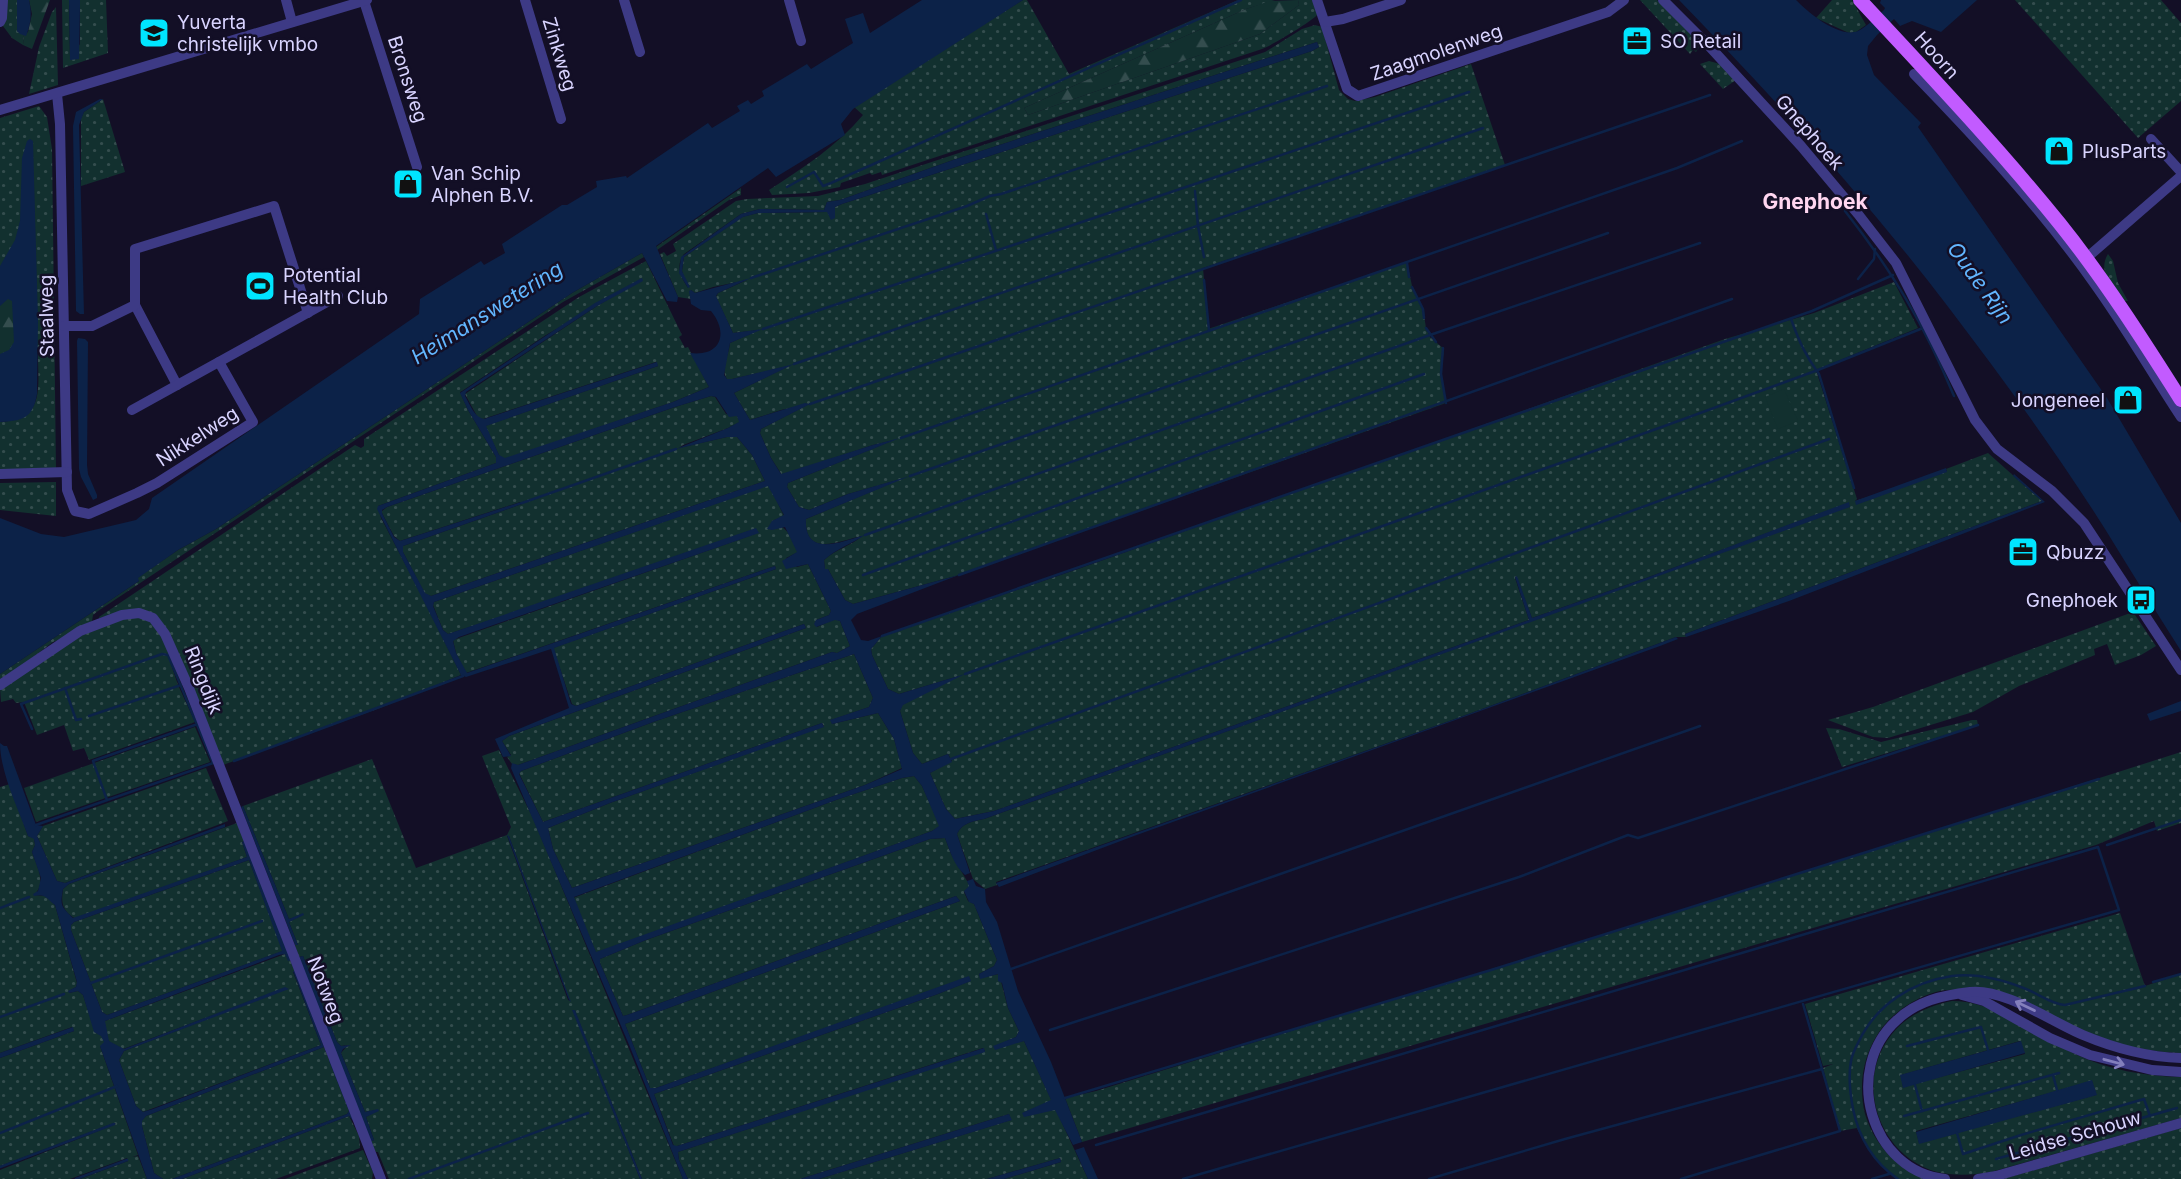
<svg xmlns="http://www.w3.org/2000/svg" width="2181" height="1179" viewBox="0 0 2181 1179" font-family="Inter,sans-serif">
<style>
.green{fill:url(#green-dots);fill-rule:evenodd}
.forest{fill:url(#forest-firs)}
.pitch{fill:#12302f}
.water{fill:#0c2248;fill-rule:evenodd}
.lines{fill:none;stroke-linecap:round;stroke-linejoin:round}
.stream{stroke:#0c2248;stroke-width:2.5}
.minor{stroke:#3d3a85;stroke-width:10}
.major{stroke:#c25bff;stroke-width:14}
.oneway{stroke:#837fbc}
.labels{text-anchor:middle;stroke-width:5;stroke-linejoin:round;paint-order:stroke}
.poi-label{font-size:19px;fill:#d9d4ff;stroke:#130f26;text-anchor:start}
.street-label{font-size:19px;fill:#d9d4ff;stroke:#130f26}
.neighbourhood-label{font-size:21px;font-weight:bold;fill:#ffd6f0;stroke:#130f26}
.water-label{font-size:21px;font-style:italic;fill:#62b6ff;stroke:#130f26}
</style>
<defs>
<pattern id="green-dots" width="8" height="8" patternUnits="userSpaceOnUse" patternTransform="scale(1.75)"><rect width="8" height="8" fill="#12302f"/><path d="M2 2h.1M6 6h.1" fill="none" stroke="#344d4e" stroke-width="1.8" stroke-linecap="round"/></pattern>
<pattern id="forest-firs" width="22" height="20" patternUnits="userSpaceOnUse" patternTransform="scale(1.75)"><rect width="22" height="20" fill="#12302f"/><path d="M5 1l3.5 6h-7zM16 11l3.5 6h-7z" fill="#344d4e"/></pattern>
</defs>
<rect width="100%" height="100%" fill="#130f26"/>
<g class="green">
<polygon points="5,0 17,0 17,31 24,35 23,45 12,38 3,26"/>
<polygon points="62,0 69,0 70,59 80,44 80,0 106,0 108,53 63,68"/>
<path d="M 1023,0 L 1027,0 L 1069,74 L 1238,0 L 1275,0 L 1246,9 L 1024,108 L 1028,115 L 1260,34 L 1299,5 L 1298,0 L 1313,0 L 1318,14 C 1314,20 1271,46 1262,49 L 882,175 L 881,172 L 872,175 L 870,173 L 841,183 L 840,187 L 809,193 L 772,195 L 769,190 C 803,168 837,146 863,115 L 853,106 Z"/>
<polygon points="1640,0 1657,0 1699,42 1700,46 1696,52 1693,50 1690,54"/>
<polygon points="1832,0 1852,0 1866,25 1856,32 1849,33 1816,18"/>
<polygon points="2015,0 2161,0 2181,23 2181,101 2138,138"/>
<polygon points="56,7 58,85 29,94 39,47 52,12"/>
<path d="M 1315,25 L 1322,27 L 1339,90 L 1348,99 L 1355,101 L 1375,97 L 1471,64 L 1505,165 L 1203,268 L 1208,329 L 1407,262 L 1412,286 L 1423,309 L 1426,328 L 1430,337 L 1444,349 L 1441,374 L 1446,403 L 959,575 L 853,604 L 845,600 L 828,569 L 825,570 L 824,560 C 836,549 851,546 862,536 C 841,540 804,559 806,519 L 901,479 L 848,494 L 809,510 L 799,507 L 787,487 L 788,483 L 894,440 L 873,445 L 782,475 L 771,458 L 760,433 L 761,429 L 809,404 L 781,410 L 750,420 L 734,393 L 789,366 L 732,379 L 727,379 C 720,369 729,355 730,343 L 759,330 L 733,333 L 716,297 L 718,293 L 747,280 L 713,287 L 695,293 L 691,290 L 691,299 L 678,297 L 660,254 L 664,252 L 667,256 L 676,251 L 673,244 L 736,201 L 747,199 L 818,196 L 865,184 L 1265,52 L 1302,29 ZM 1317,42 L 1319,47 L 1312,51 L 842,204 L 835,207 L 831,219 L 828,212 L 758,213 L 742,217 L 684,257 L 682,271 L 688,288 C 681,277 675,266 684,254 L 741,214 L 760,209 L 824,210 L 827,202 L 840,200 L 953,160 Z"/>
<polygon points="1709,61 1720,64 1736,80 1723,89 1700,64"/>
<polygon points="103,99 125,172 81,186 81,118 84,112"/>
<path d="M 39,106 L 47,117 L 52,149 L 56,470 L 0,471 L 0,422 C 48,420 37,384 38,347 L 0,362 L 0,118 Z"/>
<polygon points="741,188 741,195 729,200 657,250 656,247"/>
<polygon points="642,253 644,257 563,302 98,611 93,615 92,621 66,637 53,642 0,682 0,674 139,581 137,578 178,550 216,529 572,293"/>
<path d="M 2108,254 L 2113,261 L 2118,283 L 2128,301 L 2123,301 C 2113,286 2097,272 2108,254 Z"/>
<polygon points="646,261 682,335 679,337 685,348 688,347 709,387 673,402 508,458 502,458 499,455 485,426 658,366 656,362 483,419 478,418 465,394 597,306 643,279 546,335 462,391 460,392 468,410 496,457 496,463 378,506 381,518 422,596 461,675 380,708 223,765 152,615 99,618 99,617 355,445 361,448 364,446 364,439 579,297"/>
<path d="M 1894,282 L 1918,328 L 1816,370 L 1857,499 L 1855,501 L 1947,471 L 1946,469 L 1988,453 L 2042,501 L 1685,634 L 1686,637 L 1676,637 L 1455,719 L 996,882 L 997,885 L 985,889 L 973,879 L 957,834 C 962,823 973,821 984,819 L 1850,506 L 1818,514 L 1646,578 L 1532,618 L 1516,576 L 1515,578 L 1529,620 L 994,811 L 955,819 L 946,809 L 930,773 L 952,761 L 948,754 L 922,764 L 913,753 L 900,711 L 902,705 L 959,676 L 899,694 L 888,689 L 872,655 L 871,649 L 882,636 L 1078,569 L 1725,339 L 1814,313 Z"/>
<polygon points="711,396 715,397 726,414 737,416 740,422 728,428 683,445 679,448 727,437 737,437 752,455 765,481 431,596 425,594 403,552 403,546 522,504 520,502 400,541 394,536 382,513 382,511 387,507 675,407"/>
<polygon points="56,482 56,516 0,510 0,483"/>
<path d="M 769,485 L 784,516 L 772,521 C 787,528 792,536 798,552 L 786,558 L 797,567 L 808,564 L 831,611 L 829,615 L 816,620 L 817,627 L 835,619 L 840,621 L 850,646 L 837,653 L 832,652 L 518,765 L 512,764 L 507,757 L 511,755 L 502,741 L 509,736 L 806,628 L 804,624 L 576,706 L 572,704 L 553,648 L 776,569 L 775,566 L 466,673 L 456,653 L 453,640 L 758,533 L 448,634 L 443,630 L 433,605 L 434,602 Z"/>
<polygon points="2133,612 2156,646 2141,655 2115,665 2107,644 2094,649 2095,655 2019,686 1973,712 1888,738 1873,737 1828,720 1873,707"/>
<polygon points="126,617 150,619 172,652 168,655 178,685 195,722 89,760 84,748 73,751 64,725 37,735 24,702 16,703 13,699 1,702 0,687 72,639"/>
<polygon points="854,654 873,698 869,707 831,720 832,724 878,713 894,739 902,768 865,785 572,888 553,849 548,828 610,803 824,726 822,723 543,822 519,773 521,771 656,721"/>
<polygon points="1972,720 1977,720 1978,725 1842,767 1826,728 1839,729 1881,742"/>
<polygon points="195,727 210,762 36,822 24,788"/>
<path d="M 499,750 L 533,818 L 683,1179 L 642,1179 L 575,1011 L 573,1011 L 640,1179 L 389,1179 L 378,1152 L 376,1152 L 370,1142 L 374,1140 L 366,1117 L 378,1110 L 365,1112 L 341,1053 L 348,1045 L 341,1046 L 337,1042 L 303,956 L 299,957 L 295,945 L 298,945 L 289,922 L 304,914 L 289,919 L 243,806 L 372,759 L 416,868 L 507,835 L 511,827 L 482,756 ZM 507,836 L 509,836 L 570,1001 L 568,1000 Z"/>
<polygon points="2181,752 2181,823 2157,831 2154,821 2096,845 1082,1142 1065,1098 1096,1091 1732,895"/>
<polygon points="206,768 228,821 65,883 57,881 37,836 43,826"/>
<polygon points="914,776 922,786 940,826 932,831 596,953 573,898 836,800 902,778"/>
<path d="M 10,784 L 28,836 L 34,838 L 35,845 L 32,852 C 37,867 47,883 34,895 L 46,896 L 55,905 L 77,983 L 76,987 L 69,991 L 69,993 L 78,991 L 83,995 L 95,1032 L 105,1021 L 285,954 L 290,960 L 295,971 L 293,972 L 321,1045 L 143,1112 L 136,1106 L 119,1060 L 124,1051 L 288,988 L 285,988 L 123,1049 L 100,1046 L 138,1155 L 132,1157 L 138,1156 L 147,1179 L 80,1179 L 128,1161 L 127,1158 L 70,1179 L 0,1179 L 0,1170 L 116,1124 L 114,1123 L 0,1166 L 0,1058 L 74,1031 L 72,1027 L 0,1053 L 0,787 Z"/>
<path d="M 237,823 L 245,841 L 242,842 L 247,857 L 76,919 C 62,911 61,903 63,889 L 69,884 Z"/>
<polygon points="945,838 951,854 970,886 964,892 968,901 974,904 997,960 994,966 979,974 980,978 999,974 1008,1008 1019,1031 1016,1037 993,1047 1024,1041 1088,1179 1004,1179 1061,1162 1060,1158 987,1179 819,1179 1011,1120 1009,1114 800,1179 688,1179 679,1160 678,1152 985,1051 983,1048 677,1146 674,1146 654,1094 938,994 970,981 969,977 656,1088 650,1088 625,1024 960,901 956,896 627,1015 623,1016 600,963 600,959 646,940 930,839"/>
<polygon points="249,860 283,951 107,1015 102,1012 71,930 71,925 74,922"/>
<path d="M 2120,913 L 2145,986 L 2181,974 L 2181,1053 C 2156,1052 2131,1048 2107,1041 C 2080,1033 2055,1016 2029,1005 C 2018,1000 2005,999 1993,997 C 1981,994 1968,991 1956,990 C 1930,987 1893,1010 1879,1032 C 1863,1056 1858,1085 1865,1114 C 1874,1144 1895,1166 1924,1179 L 1898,1179 C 1879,1166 1867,1148 1857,1128 L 1840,1131 L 1823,1068 L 1833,1064 L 1823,1066 L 1805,1004 Z"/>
<path d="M 1952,1001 C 1996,1001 2036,1036 2075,1054 C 2108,1070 2145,1076 2181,1077 L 2181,1118 L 1991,1172 C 1973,1175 1955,1176 1937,1172 C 1879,1156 1853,1082 1892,1034 C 1907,1015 1929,1006 1952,1001 ZM 2020,1041 L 2025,1054 L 1903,1087 L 1901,1075 ZM 2092,1081 L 2096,1095 L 1919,1143 L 1916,1131 Z"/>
<polygon points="324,1047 349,1111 347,1114 172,1179 163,1179 154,1173 142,1126 142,1120 146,1116"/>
<polygon points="349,1116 359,1136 360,1148 276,1179 182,1179"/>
<polygon points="2181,1128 2181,1179 2003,1179"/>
<polygon points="363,1150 373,1172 372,1179 285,1179"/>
</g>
<g class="forest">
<polygon points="29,0 50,0 32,49 23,45 24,35 28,32 32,14"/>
<polygon points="1298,0 1299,5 1260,34 1028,115 1024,108 1246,9 1270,1"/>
<polygon points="8,299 12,300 13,306 14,342 9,350 0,354 0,306"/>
</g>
<polygon class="pitch" points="1784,389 1798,421 1778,429 1765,397"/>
<g class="water">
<path d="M 17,0 L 29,0 C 32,14 31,23 26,36 L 20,34 L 17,31 Z"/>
<polygon points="69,0 80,0 80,6 79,59 70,60"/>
<polygon points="922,0 1023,0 853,109 841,124 845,135 776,177 768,168 656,246 678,297 677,302 667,301 642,253 572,293 216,529 178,550 138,578 139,581 0,674 0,518 41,534 64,537 136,520 149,509 152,498 419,314 420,299 481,261 484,265 505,253 502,244 562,205 567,205 597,187 596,181 626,176 627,178 708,123 712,128 740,111 737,106 748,100 751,104 764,96 762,91 807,64 811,69 853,43 845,19 863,13 870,33"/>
<path d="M 1679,0 L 1796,0 C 1808,12 1839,39 1858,31 C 1868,26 1876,17 1884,10 L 1885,8 L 1880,3 L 1881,0 L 1977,0 L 1941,32 L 1912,21 L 1900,26 L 1894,19 L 1877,35 L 1868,46 L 1867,55 L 1874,75 L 1921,123 L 1918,127 L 2107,398 L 2181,523 L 2181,651 C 2155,610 2130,570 2105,529 C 2057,453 2003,379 1949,308 C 1866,199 1774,98 1679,0 Z"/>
<polygon points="1317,42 1319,47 1312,51 842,204 835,207 835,218 831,220 827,212 758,213 743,217 684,257 682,271 690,287 688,288 679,273 681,257 741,214 760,209 824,210 827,202 840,200 953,160"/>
<polygon points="100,99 103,99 84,112 79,125 84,314 80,314 76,311 73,126 76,112"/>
<path d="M 30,139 L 33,141 L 38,320 L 37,394 C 33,418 23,421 0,422 L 0,354 L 9,350 L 14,342 L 12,301 L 8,299 L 0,306 L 0,266 L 15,240 L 20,221 L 22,158 L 27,141 Z"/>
<path d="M 642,278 L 643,281 L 597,306 L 466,392 L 465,396 C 470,404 474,417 484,419 L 657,362 L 658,366 L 486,426 L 499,455 L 505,458 L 673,402 L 709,387 L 690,353 C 721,357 729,333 711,311 L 701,310 L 691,304 L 689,291 L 691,290 L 695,293 L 751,278 L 718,293 L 716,296 L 733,333 L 763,329 L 730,343 L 724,375 L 727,379 L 732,379 L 794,364 L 734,393 L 750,420 L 805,403 L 810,404 L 761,429 L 760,433 L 771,458 L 781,474 L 873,445 L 900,438 L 788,483 L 787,487 L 799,507 L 809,510 L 848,494 L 910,476 L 806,519 C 804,559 843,541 865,535 C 851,544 836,549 824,560 L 825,569 L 828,569 L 845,600 L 853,604 L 959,575 L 857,614 L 851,620 L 861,640 L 868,641 L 882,636 L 871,649 L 872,655 L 888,689 L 899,694 L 965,674 L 903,705 L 900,711 L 913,753 L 922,764 L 948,754 L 952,762 L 930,773 L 946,809 L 955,819 L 994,811 L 1529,620 L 1515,577 L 1517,576 L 1532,618 L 1646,578 L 1849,502 L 1850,507 L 984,819 C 973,821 962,823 957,834 L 970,873 L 965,875 C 954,866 950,851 945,838 L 930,839 L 646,940 L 600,959 L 600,963 L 623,1016 L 627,1015 L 956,896 L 960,901 L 625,1024 L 650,1088 L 656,1088 L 969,976 L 971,981 L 938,994 L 654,1094 L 673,1145 L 677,1146 L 984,1048 L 985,1052 L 678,1152 L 679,1160 L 688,1179 L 683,1179 L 630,1047 L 511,768 L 512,763 L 518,765 L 832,652 L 837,653 L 850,646 L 840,621 L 835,620 L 816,627 L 814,624 L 816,620 L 829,615 L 831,611 L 808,564 L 786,569 L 782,561 L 797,552 L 785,527 L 772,530 L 767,529 L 772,521 L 784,515 L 768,486 L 434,602 L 433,606 L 443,630 L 448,634 L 756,528 L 759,533 L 459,637 L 453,641 L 456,653 L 467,673 L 775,566 L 776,569 L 554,648 L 571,704 L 576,706 L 804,624 L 806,628 L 509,736 L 502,741 L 511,756 L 503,757 L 495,739 L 569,708 L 551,649 L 466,677 L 461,675 L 377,509 L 378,506 L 496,463 L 496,457 L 468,410 L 460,393 L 595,303 ZM 711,396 L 716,397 L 729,417 L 737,416 L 739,422 L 728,428 L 676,449 L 727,437 L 737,437 L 752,455 L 765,481 L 431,596 L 425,593 L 403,552 L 403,546 L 522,504 L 521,502 L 400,541 L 394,537 L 382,513 L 382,510 L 387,507 L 675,407 ZM 854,654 L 873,698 L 869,707 L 830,720 L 832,724 L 878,713 L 894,739 L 902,769 L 865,785 L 572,888 L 553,849 L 548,828 L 610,803 L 824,727 L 822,723 L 543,822 L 519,774 L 521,771 L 656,721 ZM 914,776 L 922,786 L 939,826 L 932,831 L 596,952 L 574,897 L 836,800 L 902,778 Z"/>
<polygon points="78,338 85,339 88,342 87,465 88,474 97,495 97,498 93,500 81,477 79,469 77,341"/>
<polygon points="1946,468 1947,472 1856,505 1855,501"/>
<polygon points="2014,474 2045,502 1789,601 1686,637 1685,634 2042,501 2013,476"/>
<polygon points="1676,637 1678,639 1660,646 1134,836 999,887 996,883 1455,719"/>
<polygon points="2181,701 2181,711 2150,721 2147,714"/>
<path d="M 0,743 L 4,746 L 7,746 L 36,825 L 43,826 L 37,836 L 57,881 L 65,883 L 225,824 L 225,827 L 69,884 L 63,889 C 60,906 61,906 73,918 L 247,857 L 242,842 L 245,841 L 291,960 L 288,961 L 285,954 L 279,955 L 105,1021 L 109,1041 L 124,1049 L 285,987 L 289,989 L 124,1051 L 119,1060 L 136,1106 L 143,1112 L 153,1109 L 321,1045 L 293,971 L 295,971 L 324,1047 L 146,1116 L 142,1121 L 142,1126 L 154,1173 L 163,1179 L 147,1179 L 100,1046 L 104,1042 L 101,1036 L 94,1032 L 83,995 L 78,991 L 69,993 L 68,991 L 76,987 L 77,982 L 55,905 C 47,899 45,893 34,896 L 33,894 L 38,891 L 41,878 L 32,852 L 35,845 L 34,839 L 28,836 C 18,808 0,772 0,743 ZM 249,860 L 282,951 L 107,1015 L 102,1012 L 71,930 L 71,925 L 74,922 Z"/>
<polygon points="243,806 289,919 303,913 304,915 289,922 298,945 295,945 241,807"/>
<polygon points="507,835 509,836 571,1002 569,1000"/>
<polygon points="973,879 976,886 985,889 986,902 997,922 1018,991 1051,1062 1082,1142 1073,1145 1055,1110 1024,1117 1022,1113 1051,1100 1024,1041 995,1050 993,1046 1016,1037 1019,1031 1008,1008 1002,983 998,981 998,974 980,979 979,974 994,966 997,960 974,904 969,902 964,891 969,886 967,881"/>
<polygon points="303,956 337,1042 341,1046 351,1045 343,1049 341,1053 365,1112 378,1109 379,1111 366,1117 374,1140 370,1142 299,957"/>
<polygon points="572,1010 575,1010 642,1179 640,1179"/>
<polygon points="73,1027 74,1031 0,1058 0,1053"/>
<polygon points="2021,1041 2025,1053 1903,1088 1900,1075"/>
<polygon points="329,1057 354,1122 349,1116 182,1179 172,1179 347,1114 349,1111 329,1061"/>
<polygon points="2092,1080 2097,1095 1919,1144 1916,1132"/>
<polygon points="1009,1114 1012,1120 819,1179 800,1179"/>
<polygon points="1084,1147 1085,1150 1098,1179 1088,1179 1075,1150"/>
<polygon points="1060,1158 1061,1162 1004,1179 987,1179"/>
</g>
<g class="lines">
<g class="stream">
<polyline points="787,187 814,172 823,186 831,183 1241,0"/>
<polyline points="1195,191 1198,226 1204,257"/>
<path d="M 1845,211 C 1893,272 1924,324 1954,396"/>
<polyline points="986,214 996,250"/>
<polyline points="1407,263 1409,277"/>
<polyline points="751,278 967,206 990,196 1001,194 1327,86"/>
<polyline points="1858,279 1874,259 1875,249"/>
<polyline points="1204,280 1209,330"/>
<polyline points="1412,287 1423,309 1424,318"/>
<path d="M 1791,319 C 1799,341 1805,355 1819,374 L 1854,488"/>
<polyline points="1426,328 1436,342"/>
<polyline points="763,329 1469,92"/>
<polyline points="1443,348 1441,374 1446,403"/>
<polyline points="794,364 1483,128"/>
<polyline points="810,404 1710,95"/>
<polyline points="901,438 1677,168 1742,141"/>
<polyline points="910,476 1608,233"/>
<polyline points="522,503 676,449"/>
<polyline points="865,535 1430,335 1700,243"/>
<polyline points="863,575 1424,374"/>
<polyline points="959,575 1732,299"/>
<polyline points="882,636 1812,311 1893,275"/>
<polyline points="965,674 1659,428 1818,370 1923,328"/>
<polyline points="65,688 76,720 81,719"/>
<polyline points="89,716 181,685"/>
<polyline points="32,729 21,704 162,654 168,655 213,763 36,825"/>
<polyline points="951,759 1829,439"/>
<polyline points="234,761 463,676"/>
<polyline points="107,800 93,761 195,725"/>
<polyline points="2107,845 2181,820"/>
<polyline points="0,908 29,897"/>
<polyline points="1011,969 1700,726"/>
<polyline points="2153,982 2181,974"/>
<polyline points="91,983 262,921"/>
<polyline points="1803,1004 1822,1069"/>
<polyline points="0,1017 64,994"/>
<polyline points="1050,1030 1519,877 1628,835 1638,838 1978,725"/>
<polyline points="1907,1046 1981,1027 1988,1050"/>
<polyline points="2053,1075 2057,1090"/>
<polyline points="1915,1085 1922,1111"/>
<polyline points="1065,1098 1491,970 2099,779"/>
<polyline points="1904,1116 2059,1073"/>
<polyline points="0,1133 117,1086"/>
<polyline points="1957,1133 1963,1154 2021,1135 2144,1099 2150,1116"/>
<polyline points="1096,1145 2098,847 2119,910 1183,1179"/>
<polyline points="1996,1159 2177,1108"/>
<polyline points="0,1167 114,1124"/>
<polyline points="76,1179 127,1160"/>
<polyline points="409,1179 588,1113"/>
<polyline points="1429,1179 1565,1139 1822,1069 1840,1131 1681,1179"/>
<polyline points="1872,1179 1889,1174"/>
<path d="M 1898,1179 C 1873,1162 1859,1138 1853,1109 C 1850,1093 1848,1077 1851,1061 C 1852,1054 1856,1047 1859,1041 C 1877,1004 1912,982 1952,976 C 1976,973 2004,980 2026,989 C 2039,994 2051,1004 2065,1005 L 2145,986"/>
</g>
<g class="minor">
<polyline points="286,0 292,22"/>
<polyline points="525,0 561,119"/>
<polyline points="624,0 640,52"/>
<polyline points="789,0 801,41"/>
<polyline points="1317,0 1347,89 1358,96 1608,12 1624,0"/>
<polyline points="1663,0 1710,47 1801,146 1858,214 1896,263 1975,420 1997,449 2052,491 2084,523 2181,670"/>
<polyline points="364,1 417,167"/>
<polyline points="0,22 2,18 3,0"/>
<polyline points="1325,22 1343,19 1401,0"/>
<path d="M 1914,74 C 1978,140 2041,208 2094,283 C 2125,326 2152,373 2181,417"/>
<polyline points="57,94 60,124 67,490 75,511 89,514 137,493 157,483 253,422 219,362"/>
<polyline points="0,110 367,0"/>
<polyline points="2151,139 2181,172"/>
<polyline points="2083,261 2181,176"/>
<polyline points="135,305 177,385"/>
<polyline points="64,326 92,326 135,305 135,249 274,206 308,313"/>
<polyline points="132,410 338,296"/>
<polyline points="0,474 67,472"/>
<polyline points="0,685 80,631 122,615 139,613 153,618 165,634 189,688 381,1179"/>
<polyline points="1962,995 1984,1001 2050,1038 2090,1055 2152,1070 2181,1072"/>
<path d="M 1945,1179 C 1870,1171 1842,1069 1897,1020 C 1917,1001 1943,995 1970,992 C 2004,988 2052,1022 2083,1035 C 2114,1048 2148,1057 2181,1058"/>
<polyline points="1978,1179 1996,1176 2181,1123"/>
</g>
<path class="major" d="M 1860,0 C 1928,73 1997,146 2060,224 C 2104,279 2143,340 2181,400"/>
</g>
<defs><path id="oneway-shaft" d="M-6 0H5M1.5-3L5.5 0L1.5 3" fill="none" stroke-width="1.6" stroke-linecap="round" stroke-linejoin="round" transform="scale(1.75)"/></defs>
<g class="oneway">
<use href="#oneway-shaft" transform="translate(2025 1006) rotate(-154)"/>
<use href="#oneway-shaft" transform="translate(2114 1062) rotate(15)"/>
</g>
<defs>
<g id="school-square" transform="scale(1.575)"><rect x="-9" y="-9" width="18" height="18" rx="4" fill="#00e5ff" stroke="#130f26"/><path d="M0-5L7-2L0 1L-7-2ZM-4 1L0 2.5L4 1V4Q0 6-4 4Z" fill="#111"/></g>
<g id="office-square" transform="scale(1.575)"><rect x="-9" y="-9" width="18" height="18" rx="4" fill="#00e5ff" stroke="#130f26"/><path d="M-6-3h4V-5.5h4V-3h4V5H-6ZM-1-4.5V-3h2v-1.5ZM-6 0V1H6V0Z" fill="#111"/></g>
<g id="shop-square" transform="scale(1.575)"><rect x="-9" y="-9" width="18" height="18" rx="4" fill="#00e5ff" stroke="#130f26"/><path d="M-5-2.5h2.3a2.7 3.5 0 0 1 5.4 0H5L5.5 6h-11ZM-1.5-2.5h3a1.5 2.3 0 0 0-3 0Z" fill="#111"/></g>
<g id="stadium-square" transform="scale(1.575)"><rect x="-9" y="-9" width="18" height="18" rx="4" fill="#00e5ff" stroke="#130f26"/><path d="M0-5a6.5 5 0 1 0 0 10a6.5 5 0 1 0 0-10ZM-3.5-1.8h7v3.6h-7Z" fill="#111"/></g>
<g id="bus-square" transform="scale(1.575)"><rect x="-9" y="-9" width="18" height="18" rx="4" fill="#00e5ff" stroke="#130f26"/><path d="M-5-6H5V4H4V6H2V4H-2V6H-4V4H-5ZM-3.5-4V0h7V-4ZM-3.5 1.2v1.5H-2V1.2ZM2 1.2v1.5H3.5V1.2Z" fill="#111"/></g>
</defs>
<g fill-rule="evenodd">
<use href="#school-square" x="154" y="33"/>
<use href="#office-square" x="1637" y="41"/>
<use href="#shop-square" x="2059" y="151"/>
<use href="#shop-square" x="408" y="184"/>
<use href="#stadium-square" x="260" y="286"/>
<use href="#shop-square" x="2128" y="400"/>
<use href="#office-square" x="2023" y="552"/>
<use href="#bus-square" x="2141" y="600"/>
</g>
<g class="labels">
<g class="poi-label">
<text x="177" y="29">Yuverta<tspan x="177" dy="22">christelijk vmbo</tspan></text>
<text x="1660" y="48">SO Retail</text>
<text x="2082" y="158">PlusParts</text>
<text x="431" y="180">Van Schip<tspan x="431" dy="22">Alphen B.V.</tspan></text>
<text x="283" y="282">Potential<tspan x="283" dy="22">Health Club</tspan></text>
<text x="2105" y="407" text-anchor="end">Jongeneel</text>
<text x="2046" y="559">Qbuzz</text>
<text x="2118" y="607" text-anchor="end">Gnephoek</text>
</g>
<g class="street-label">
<text transform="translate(1436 52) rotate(-19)" y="7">Zaagmolenweg</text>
<text transform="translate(560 54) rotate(73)" y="7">Zinkweg</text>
<text transform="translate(1937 55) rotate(48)" y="7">Hoorn</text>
<text transform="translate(408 79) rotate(72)" y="7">Bronsweg</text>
<text transform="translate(1810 132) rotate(49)" y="7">Gnephoek</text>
<text transform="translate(46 316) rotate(-91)" y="7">Staalweg</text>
<text transform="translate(197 436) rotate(-33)" y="7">Nikkelweg</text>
<text transform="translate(204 680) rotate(68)" y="7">Ringdijk</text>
<text transform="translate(326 990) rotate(69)" y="7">Notweg</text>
<text transform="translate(2075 1135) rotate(-16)" y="7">Leidse Schouw</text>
</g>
<g class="neighbourhood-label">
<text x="1815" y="209">Gnephoek</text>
</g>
<g class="water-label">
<text transform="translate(1980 283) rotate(54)" y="7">Oude Rijn</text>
<text transform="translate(487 313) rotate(-32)" y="7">Heimanswetering</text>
</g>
</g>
</svg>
